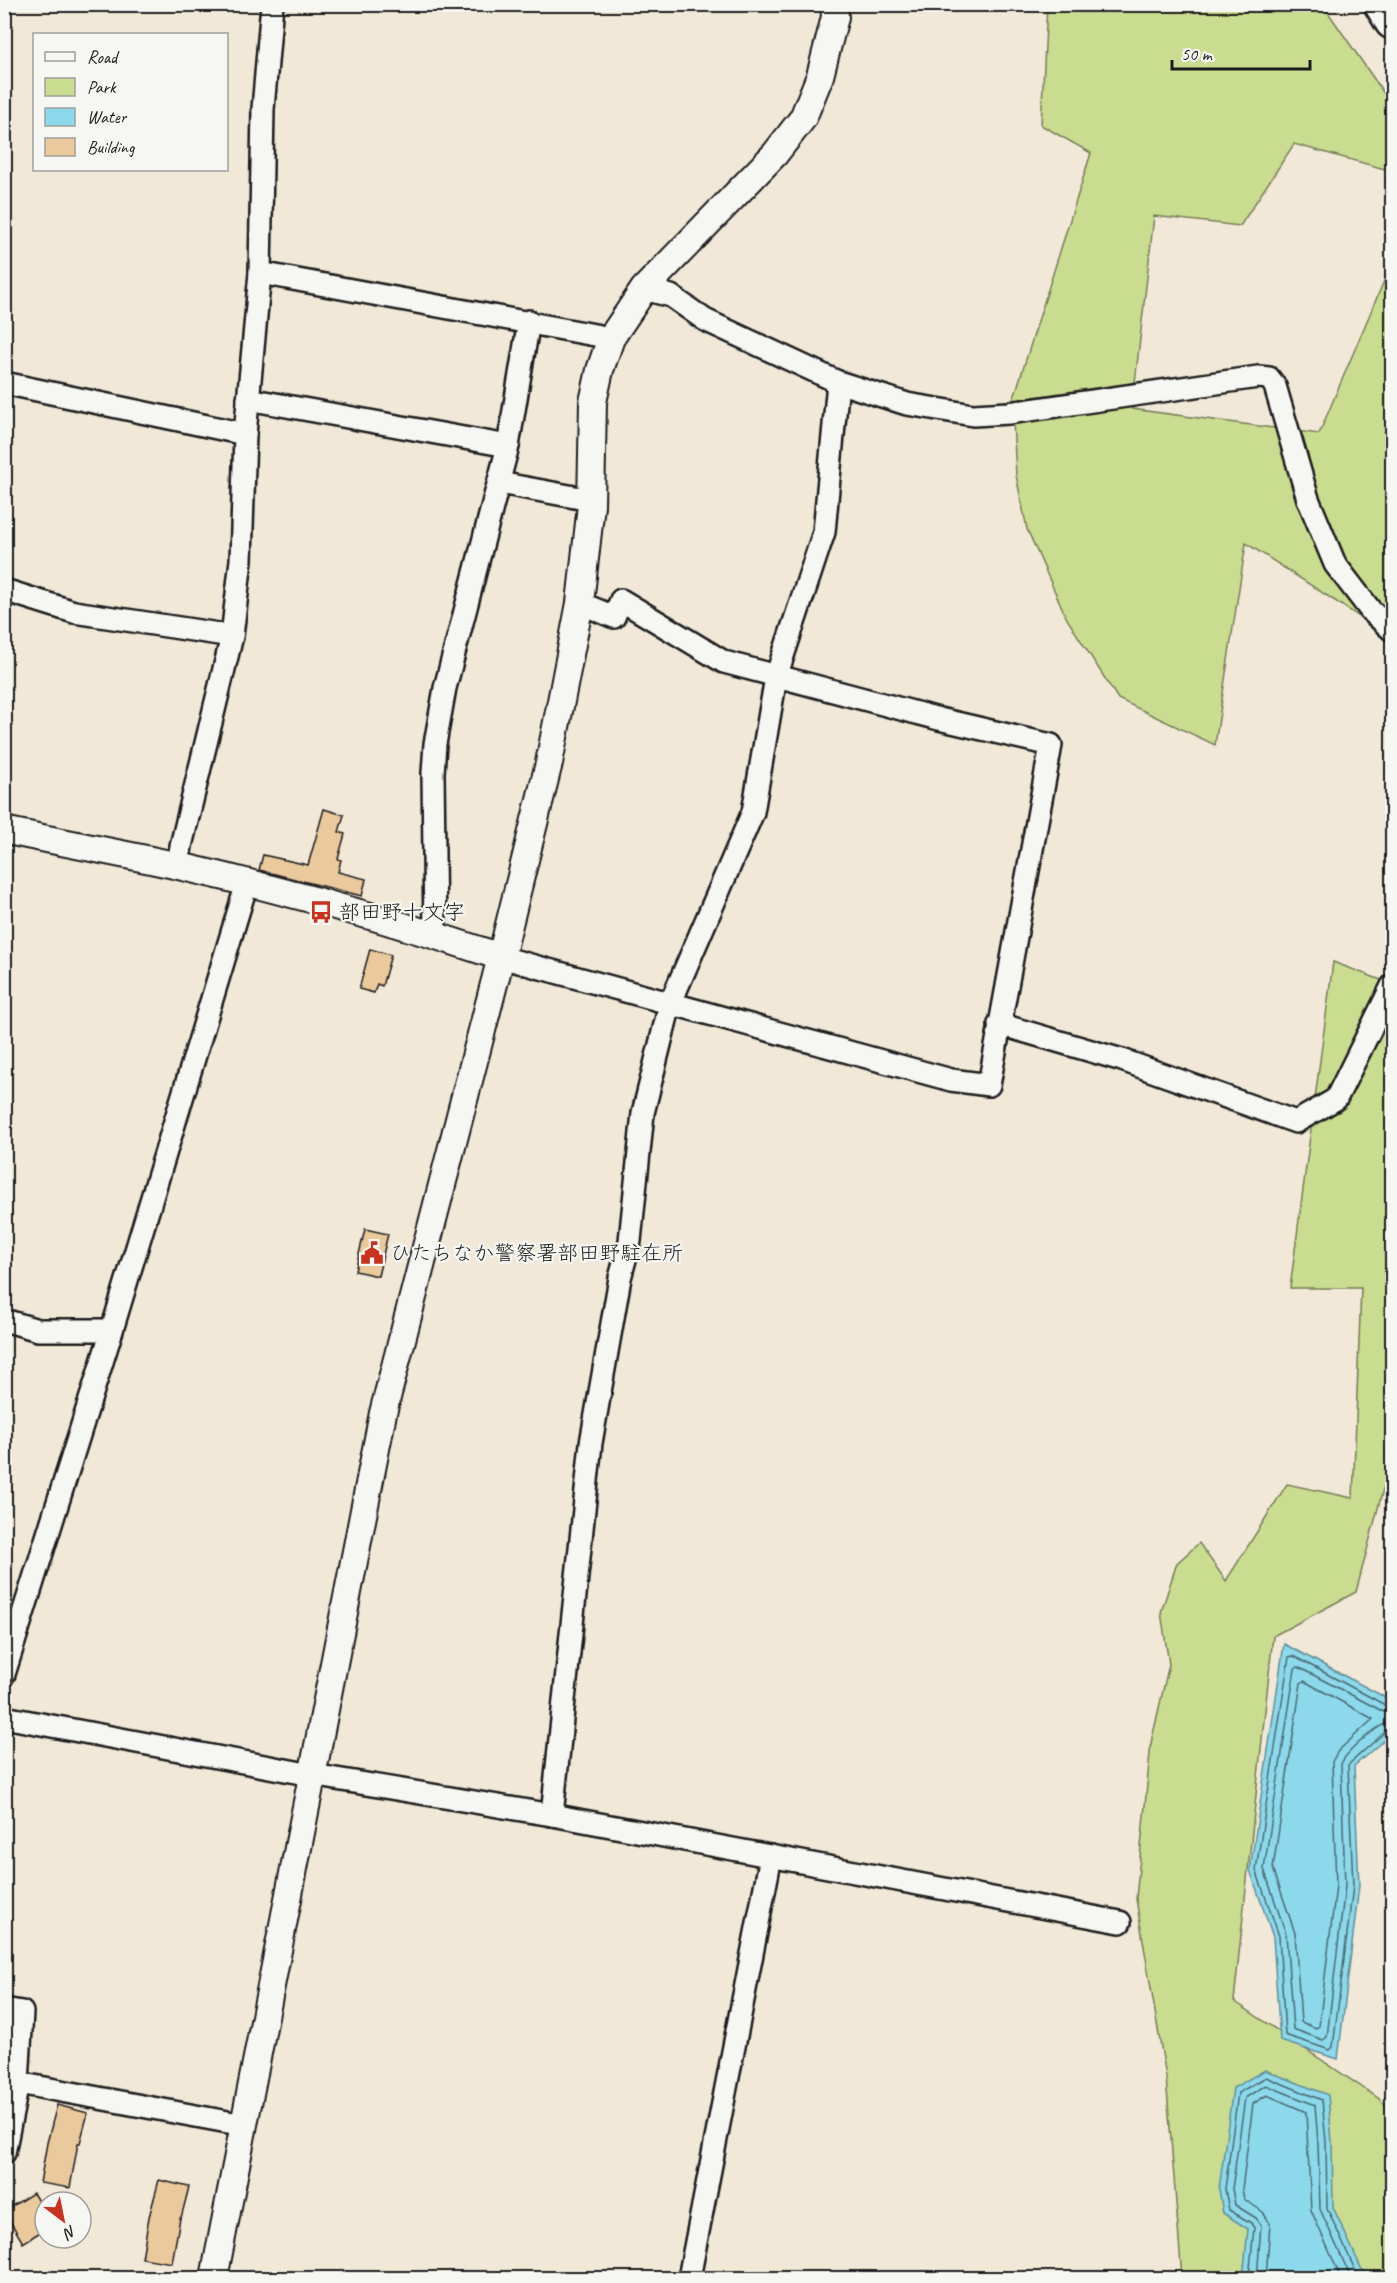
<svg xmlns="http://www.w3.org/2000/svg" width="1397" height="2283" viewBox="0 0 1397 2283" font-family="Caveat,'Klee One',sans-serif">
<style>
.green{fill:#cadc90;stroke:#737c56;stroke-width:1.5}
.water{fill:#8cd9eb;stroke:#5f8d98;stroke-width:1.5}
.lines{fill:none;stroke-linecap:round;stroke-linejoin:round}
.shore{stroke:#49686f;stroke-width:1.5}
.building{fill:#eac99c;stroke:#1c1c1c;stroke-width:1.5}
.minor-casing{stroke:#1c1c1c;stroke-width:26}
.tertiary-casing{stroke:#1c1c1c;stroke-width:30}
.trunk-casing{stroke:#1c1c1c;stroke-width:38}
.minor{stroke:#f6f6f2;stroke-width:21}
.tertiary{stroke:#f6f6f2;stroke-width:26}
.trunk{stroke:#f6f6f2;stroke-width:33}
.labels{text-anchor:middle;stroke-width:4.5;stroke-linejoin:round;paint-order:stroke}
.poi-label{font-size:21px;fill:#1c1c1c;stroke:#f6f6f2;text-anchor:start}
</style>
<rect width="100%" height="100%" fill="#f2e8d8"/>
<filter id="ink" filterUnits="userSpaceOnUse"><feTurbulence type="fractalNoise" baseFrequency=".0167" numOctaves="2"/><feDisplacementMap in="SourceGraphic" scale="12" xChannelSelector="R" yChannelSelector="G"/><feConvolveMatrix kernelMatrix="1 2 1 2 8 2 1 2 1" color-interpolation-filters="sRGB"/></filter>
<g filter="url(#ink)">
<g class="green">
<polygon points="1047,5 1323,5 1392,105 1392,171 1294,144 1240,226 1154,216 1132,409 1319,434 1392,262 1392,638 1246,543 1215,745 1118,699 1067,619 1027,529 1016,475 1012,404 1091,153 1041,125"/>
<polygon points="1333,962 1392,984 1392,1455 1356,1592 1273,1636 1234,2001 1381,2100 1392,2112 1392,2278 1182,2278 1166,2077 1136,1899 1151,1743 1169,1664 1161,1612 1177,1563 1199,1543 1226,1581 1287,1484 1353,1498 1361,1288 1290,1288"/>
</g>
<g class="water">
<polygon points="1284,1644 1392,1701 1392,1733 1354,1766 1359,1886 1338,2059 1280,2041 1273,1937 1250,1870"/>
<polygon points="1265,2070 1328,2095 1332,2142 1333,2207 1362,2270 1377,2278 1243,2278 1248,2229 1223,2213 1219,2189 1233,2088"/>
</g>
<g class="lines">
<g class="shore">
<polygon points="1304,1681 1373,1719 1338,1751 1332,1762 1336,1886 1319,2026 1316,2028 1301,2022 1295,1933 1273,1868 1301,1683"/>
<polyline points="1392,1706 1387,1706 1293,1656 1289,1657 1256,1870 1279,1936 1285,2035 1330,2050 1333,2047 1353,1886 1348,1765 1386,1731 1392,1729"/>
<path d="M 1392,1714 L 1384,1712 L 1298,1667 L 1295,1669 L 1264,1869 L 1286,1934 L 1293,2029 L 1323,2040 L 1327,2037 L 1345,1886 L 1341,1764 C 1346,1752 1380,1722 1392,1722"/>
<polyline points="1249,2278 1254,2228 1251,2223 1229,2210 1225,2189 1238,2093 1266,2077 1322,2100 1326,2142 1327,2208 1356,2272 1365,2278"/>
<polyline points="1257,2278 1261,2225 1256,2218 1235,2205 1232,2189 1245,2098 1266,2085 1315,2105 1318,2143 1320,2209 1351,2278"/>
<polyline points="1266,2278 1270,2224 1263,2212 1244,2199 1242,2189 1253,2104 1267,2095 1306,2112 1311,2210 1341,2278"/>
</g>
</g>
<g class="building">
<polygon points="324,809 344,815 339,832 345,834 338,859 341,860 338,872 366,879 362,896 259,870 263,855 308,865"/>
<polygon points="370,949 391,955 382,986 377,984 374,993 359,989"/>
<polygon points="365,1229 388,1234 378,1276 355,1271"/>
<polygon points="57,2105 88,2113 80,2143 78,2143 70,2188 40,2183 47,2143"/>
<polygon points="159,2180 189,2187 181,2218 180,2218 172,2263 142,2258 149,2217"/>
<polygon points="33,2193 45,2213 45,2229 23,2243 4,2211"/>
</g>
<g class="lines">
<g class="minor-casing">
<g id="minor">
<polyline points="260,273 611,338"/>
<polyline points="644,289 671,296 705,320 838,382 907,404 973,415 1009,413 1258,377 1269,378 1275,386 1308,499 1335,564 1371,611 1392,630"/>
<polyline points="4,383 245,434"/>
<polyline points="248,399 508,446"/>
<polyline points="499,483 591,500"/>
<polyline points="4,590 74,612 232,636"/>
<polyline points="178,866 181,846 232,636 241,560 245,434 260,273 263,109 272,4"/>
<polyline points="435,935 433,773 435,744 445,688 508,446 529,321"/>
<polyline points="501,957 951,1080 989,1085 1051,745 939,719 724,662 621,600 614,617 580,603"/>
<polyline points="999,1024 1122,1060 1296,1122 1336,1099 1392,986"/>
<polyline points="4,1320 38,1330 112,1330"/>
<polyline points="4,1674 112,1330 247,883"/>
<polyline points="4,1717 312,1775 552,1815 1120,1922"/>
<polyline points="552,1815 591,1443 620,1278 630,1241 643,1113 670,1004 753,812 776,677 824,532 838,382"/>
<polyline points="4,2009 22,2012 18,2083 244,2125"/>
<polyline points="4,2153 18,2083"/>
<polyline points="689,2278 771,1856"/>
</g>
</g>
<g class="tertiary-casing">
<g id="tertiary">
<path d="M 4,830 C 63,843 121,853 179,866 C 288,891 396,922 501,957"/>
<polyline points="214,2278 383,1413 501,957 549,763 580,603 591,505 593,402 600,370 611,338 644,289 775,154 803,118 820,76 835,17 834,4"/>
</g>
</g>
<g class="trunk-casing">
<polyline id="trunk" points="1381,4 1392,22"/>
</g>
<use href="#minor" class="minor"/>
<use href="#tertiary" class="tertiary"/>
<use href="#trunk" class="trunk"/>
</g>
</g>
<defs>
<g id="bus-bare" transform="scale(1.8)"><path d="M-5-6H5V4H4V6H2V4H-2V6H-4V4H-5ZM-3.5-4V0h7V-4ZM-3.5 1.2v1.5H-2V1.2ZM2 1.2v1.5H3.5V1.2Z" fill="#c8321e" stroke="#f6f6f2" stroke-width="2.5" paint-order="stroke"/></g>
<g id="civic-bare" transform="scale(1.8)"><path d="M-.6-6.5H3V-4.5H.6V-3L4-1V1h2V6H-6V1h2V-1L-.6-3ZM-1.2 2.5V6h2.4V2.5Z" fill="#c8321e" stroke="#f6f6f2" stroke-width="2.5" paint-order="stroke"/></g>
</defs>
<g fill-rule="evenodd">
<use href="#bus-bare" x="321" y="912"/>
<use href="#civic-bare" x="372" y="1253"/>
</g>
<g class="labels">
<g class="poi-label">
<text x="339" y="919">部田野十文字</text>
<text x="390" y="1260">ひたちなか警察署部田野駐在所</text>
</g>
</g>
<rect width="1397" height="2283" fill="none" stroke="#f6f6f2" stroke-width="24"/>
<rect x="12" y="12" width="1373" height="2259" fill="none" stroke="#1c1c1c" stroke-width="2" filter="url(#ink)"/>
<rect x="33" y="33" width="195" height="138" fill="#f6f6f2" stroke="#9f9f9c" stroke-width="1.5"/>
<rect x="45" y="52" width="30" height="9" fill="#f6f6f2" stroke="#9f9f9c" stroke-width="1.5"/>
<text x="87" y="63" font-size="18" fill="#1c1c1c">Road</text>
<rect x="45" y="78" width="30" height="18" fill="#cadc90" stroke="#9f9f9c" stroke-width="1.5"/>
<text x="87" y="93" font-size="18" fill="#1c1c1c">Park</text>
<rect x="45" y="108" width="30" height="18" fill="#8cd9eb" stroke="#9f9f9c" stroke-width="1.5"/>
<text x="87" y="123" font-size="18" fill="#1c1c1c">Water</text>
<rect x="45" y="138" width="30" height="18" fill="#eac99c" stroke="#9f9f9c" stroke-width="1.5"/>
<text x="87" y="153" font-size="18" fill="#1c1c1c">Building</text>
<g transform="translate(63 2220) rotate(148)"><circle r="28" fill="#f6f6f2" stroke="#9f9f9c" stroke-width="1.5"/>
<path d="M0-4.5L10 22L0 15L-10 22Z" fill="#c8321e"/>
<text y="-9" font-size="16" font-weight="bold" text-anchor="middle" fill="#1c1c1c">N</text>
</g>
<path d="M1172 60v9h138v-9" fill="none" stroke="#1c1c1c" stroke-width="3"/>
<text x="1181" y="60" font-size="18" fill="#1c1c1c" stroke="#f6f6f2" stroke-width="4.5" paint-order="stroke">50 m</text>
</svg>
